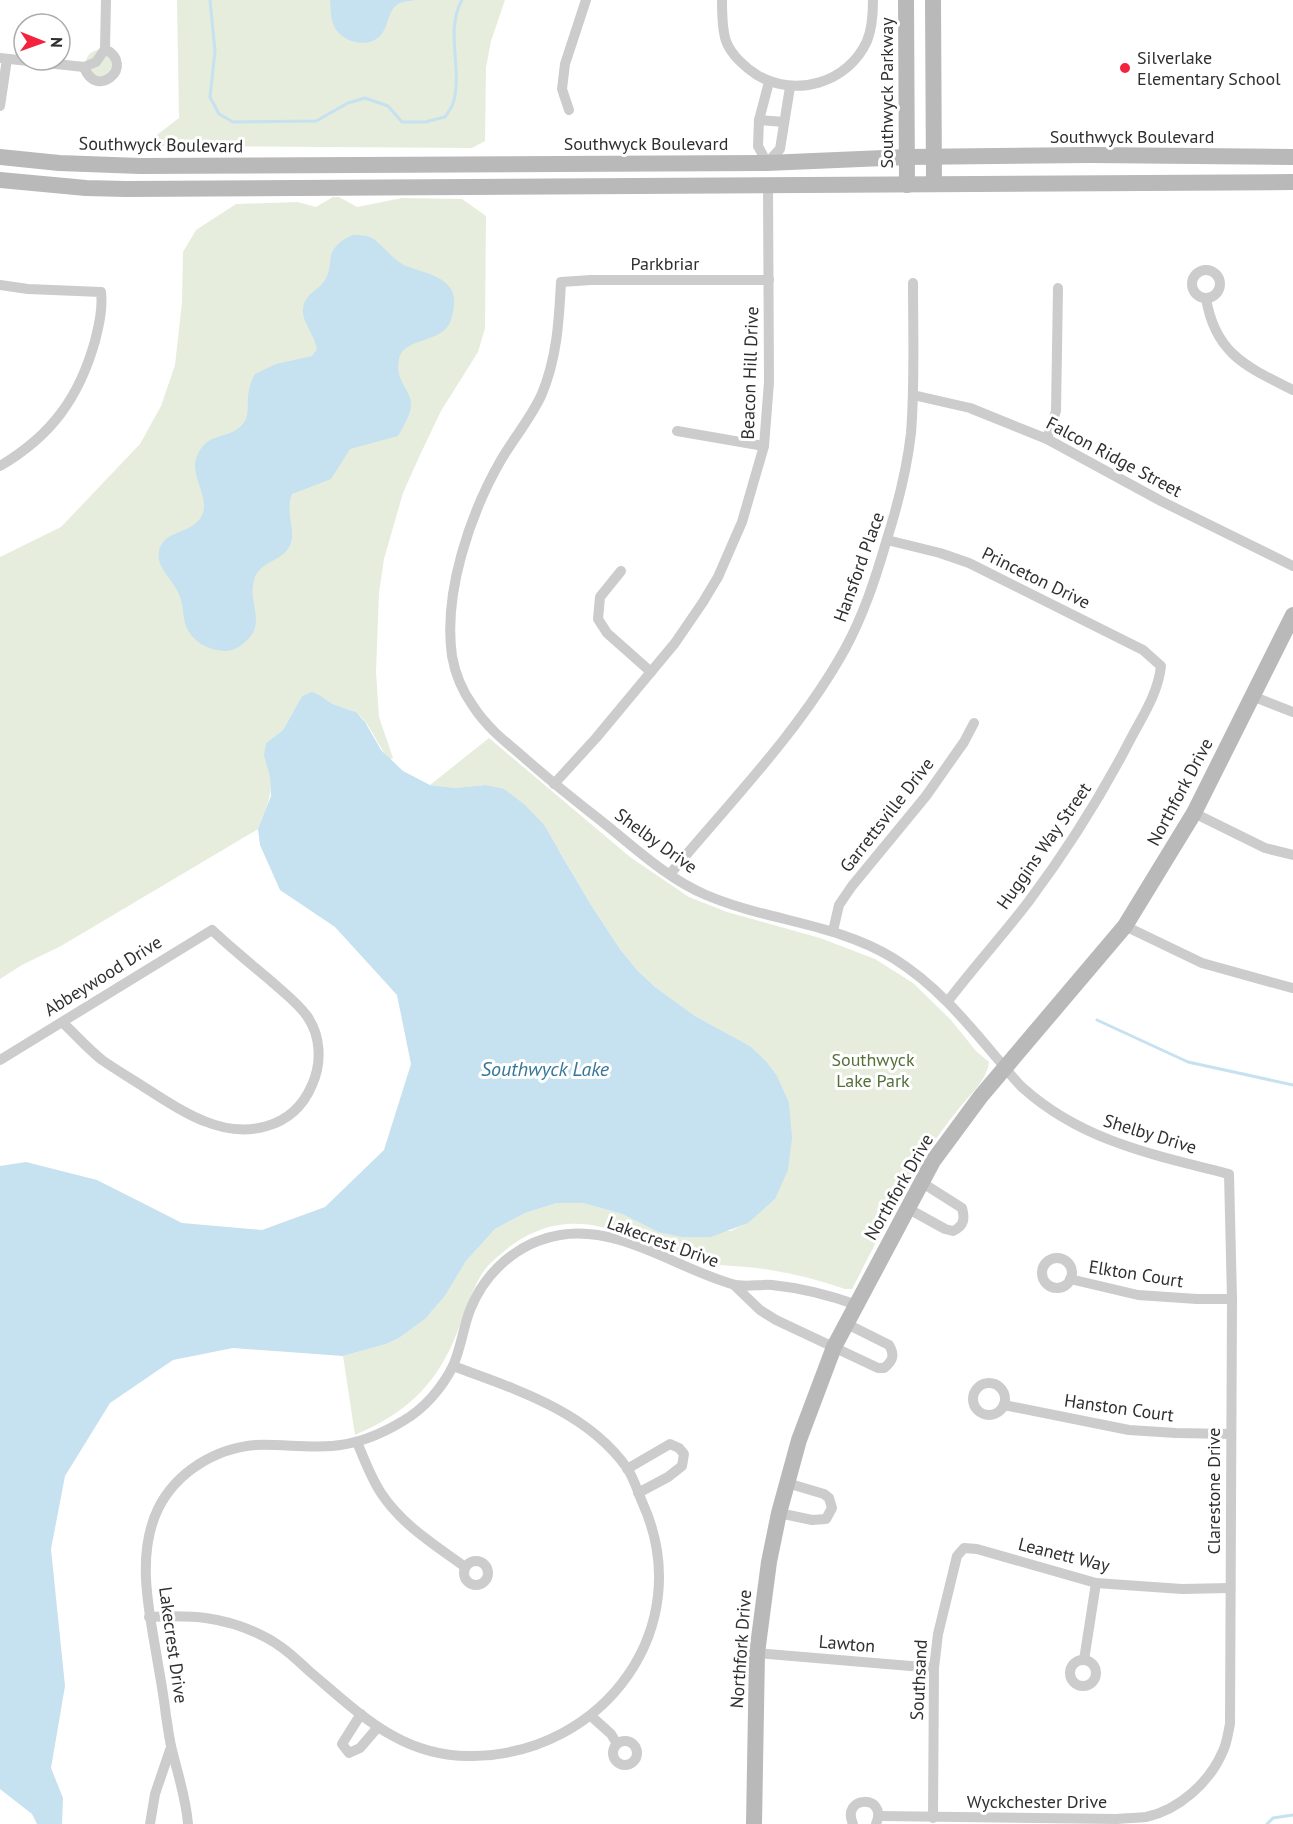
<svg xmlns="http://www.w3.org/2000/svg" width="1293" height="1824" viewBox="0 0 1293 1824" font-family="'PT Sans',sans-serif">
<style>
.green{fill:#e6eddc}
.water{fill:#c6e1ef}
.lines{fill:none;stroke-linecap:round;stroke-linejoin:round}
.stream{stroke:#c6e1ef;stroke-width:3}
.street{stroke:#ccc;stroke-width:10}
.secondary{stroke:#b9b9b9;stroke-width:16}
.poi-dot{fill:#f4233d;stroke:#fff;stroke-width:2}
.labels{text-anchor:middle;stroke-width:6;stroke-linejoin:round;paint-order:stroke}
.poi-label{font-size:18px;fill:#2f2f2f;stroke:#fff;text-anchor:start}
.street-label{font-size:18px;fill:#2f2f2f;stroke:#fff}
.park-label{font-size:18px;fill:#546f38;stroke:#fff}
.water-label{font-size:20px;font-style:italic;fill:#367798;stroke:#fff}
</style>
<rect width="100%" height="100%" fill="#fff"/>
<g class="green">
<polygon points="177,0 505,0 491,41 486,68 485,141 472,148 160,146 149,141 179,118"/>
<circle cx="99" cy="63" r="13"/>
<path d="M 333,197 L 339,197 L 357,207 L 402,198 L 462,199 L 486,216 L 485,328 L 478,352 L 441,411 L 419,457 L 403,493 L 384,559 L 379,593 L 376,672 L 379,717 L 393,758 L 390,760 C 377,746 372,726 358,714 C 351,708 339,708 331,704 C 318,697 319,690 302,696 L 283,730 L 266,743 C 264,756 268,764 270,777 C 273,796 265,812 258,829 L 61,946 L 22,965 L 0,979 L 0,557 L 61,527 L 140,444 L 161,406 L 175,365 L 182,302 L 183,252 L 196,230 L 236,204 L 298,202 L 316,207 Z"/>
<path d="M 489,738 L 630,857 L 689,897 L 727,912 L 820,938 L 875,959 L 913,983 L 951,1020 L 976,1051 L 989,1062 C 987,1081 968,1096 957,1111 C 913,1165 884,1228 852,1289 L 845,1289 C 816,1279 787,1272 757,1268 C 738,1266 721,1266 702,1262 C 635,1243 580,1197 512,1245 C 501,1254 487,1264 480,1277 C 469,1297 463,1319 454,1340 C 433,1389 403,1414 355,1435 L 343,1356 L 386,1344 L 399,1338 L 425,1319 L 445,1296 L 466,1261 L 495,1229 L 525,1213 L 557,1203 L 583,1203 L 622,1214 L 658,1232 L 731,1231 L 748,1222 L 775,1199 L 765,1060 L 750,1046 L 695,1016 L 655,987 L 637,970 L 620,949 L 591,905 L 559,850 L 485,785 L 455,788 L 430,785 Z"/>
</g>
<g class="water">
<path d="M 330,0 L 416,0 C 410,1 403,1 398,4 C 387,11 389,27 380,36 C 367,49 343,42 335,28 C 330,19 331,9 330,0 Z"/>
<path d="M 353,235 C 360,235 369,235 375,240 C 384,247 392,258 402,264 C 417,272 441,273 451,289 C 456,297 454,311 451,320 C 443,344 403,337 399,359 C 394,382 412,389 411,406 C 410,416 403,427 398,436 L 350,449 L 331,479 L 292,494 C 284,514 298,532 289,547 C 281,562 259,561 254,580 C 247,605 270,626 240,646 C 229,654 216,651 205,646 C 194,641 186,631 184,618 C 183,609 182,601 178,592 C 172,579 156,567 159,552 C 162,531 188,534 199,520 C 214,502 190,478 196,459 C 206,430 227,441 242,425 C 251,416 246,402 249,390 C 250,384 252,379 255,374 L 276,364 L 312,356 L 317,349 C 315,336 301,320 303,309 C 305,293 318,291 325,280 C 332,270 328,257 334,249 C 339,242 345,238 353,235 Z"/>
<polygon points="312,692 319,695 332,704 356,712 365,722 381,750 403,771 430,785 455,788 485,785 504,789 525,805 544,825 591,905 620,949 637,970 655,987 695,1016 750,1046 765,1060 777,1076 789,1103 792,1138 788,1170 775,1199 748,1223 711,1237 682,1237 658,1232 622,1214 583,1203 557,1203 525,1213 495,1229 466,1261 445,1296 425,1319 399,1338 386,1344 343,1356 233,1348 173,1360 110,1403 65,1476 51,1549 65,1686 51,1768 63,1798 62,1824 37,1824 32,1814 0,1789 0,1166 26,1162 97,1180 182,1223 262,1230 325,1207 384,1150 411,1064 397,995 335,927 280,890 260,845 258,829 271,796 270,777 264,755 266,743 283,730 302,696"/>
</g>
<g class="lines">
<g class="stream">
<path d="M 210,0 L 215,51 L 210,97 L 219,114 L 233,122 L 316,121 L 348,103 L 365,98 L 388,106 L 402,122 L 425,122 L 445,117 C 449,111 453,106 454,100 C 462,67 445,30 462,0"/>
<polyline points="1097,1020 1188,1062 1293,1085"/>
<polyline points="1267,1824 1273,1818 1293,1815"/>
</g>
<g class="street">
<path d="M 722,0 C 722,13 722,29 726,41 C 731,55 746,68 757,75 C 796,98 848,83 867,41 C 872,29 873,13 873,0"/>
<polyline points="0,58 84,67 96,62 105,49 106,0"/>
<path d="M 84,67 C 96,101 137,65 105,49"/>
<polyline points="769,82 759,120 758,146 767,163 780,149 790,87"/>
<polyline points="0,106 7,59"/>
<polyline points="569,110 562,89 565,64 586,0"/>
<polyline points="759,120 784,122"/>
<circle cx="1206" cy="284" r="14"/>
<path d="M 769,280 L 591,280 L 561,282 C 559,321 557,359 541,396 C 530,419 514,438 501,460 C 470,514 443,593 452,656 C 455,673 463,692 473,706 C 486,726 503,740 521,755 C 546,777 573,799 600,820 C 633,846 666,878 706,895 C 767,921 836,923 893,958 C 935,984 965,1020 996,1057 C 1005,1067 1013,1079 1023,1088 C 1082,1141 1154,1155 1229,1174 L 1232,1299 L 1230,1724 C 1228,1733 1227,1743 1223,1751 C 1210,1782 1179,1810 1146,1817 C 1137,1818 1127,1818 1117,1819 L 879,1816"/>
<path d="M 0,285 L 28,289 L 101,292 C 103,308 99,325 95,341 C 79,398 51,436 0,466"/>
<path d="M 1206,298 C 1215,354 1247,367 1293,390"/>
<polyline points="913,395 970,408 1047,439 1161,501 1293,566"/>
<polyline points="677,431 764,446"/>
<polyline points="1047,439 1056,411 1058,288"/>
<path d="M 887,540 L 940,553 L 969,563 L 1143,650 L 1161,666 C 1158,694 1142,717 1129,742 C 1100,798 1067,850 1029,901 C 1003,935 974,967 948,1001"/>
<polyline points="621,571 600,597 598,619 607,633 651,672"/>
<polyline points="1252,696 1293,712"/>
<polyline points="554,784 596,738 675,643 703,602 718,577 742,522 764,446 769,382 768,186"/>
<polyline points="1194,813 1265,848 1293,855"/>
<path d="M 670,874 C 730,802 799,732 845,649 C 864,614 876,577 887,539 C 898,504 907,469 911,433 C 915,383 913,333 913,283"/>
<polyline points="1125,926 1202,963 1292,988"/>
<polyline points="833,931 839,905 852,886 926,796 964,742 974,723"/>
<path d="M 0,1060 L 212,930 C 231,948 251,964 271,981 C 283,992 297,1002 307,1016 C 321,1036 322,1063 312,1085 C 293,1130 245,1138 204,1121 C 183,1113 163,1099 144,1087 C 130,1078 115,1069 102,1060 C 88,1049 75,1034 62,1022"/>
<path d="M 907,1208 L 945,1229 L 953,1231 C 964,1226 965,1219 962,1208 L 921,1182"/>
<circle cx="1057" cy="1273" r="15"/>
<polyline points="1070,1279 1138,1295 1197,1299 1232,1299"/>
<path d="M 735,1286 L 760,1310 L 776,1320 L 878,1368 L 884,1368 C 893,1361 895,1355 889,1345 L 847,1324"/>
<circle cx="989" cy="1399" r="16"/>
<polyline points="1004,1405 1129,1430 1176,1433 1231,1434"/>
<path d="M 357,1442 C 364,1459 371,1478 381,1493 C 402,1525 435,1545 465,1567"/>
<polyline points="627,1469 670,1444 679,1448 684,1454 682,1466 668,1477 638,1493"/>
<polyline points="779,1513 812,1520 826,1519 832,1508 829,1498 824,1494 787,1483"/>
<circle cx="476" cy="1573" r="12"/>
<path d="M 149,1617 C 191,1615 224,1616 263,1636 C 280,1644 295,1658 309,1671 C 360,1714 402,1758 473,1756 C 604,1754 698,1627 643,1504 C 638,1493 634,1478 627,1468 C 587,1411 515,1389 453,1366"/>
<polyline points="757,1653 934,1668"/>
<circle cx="1083" cy="1673" r="13"/>
<polyline points="1084,1660 1096,1583"/>
<polyline points="361,1714 342,1744 349,1753 360,1748 378,1727"/>
<polyline points="591,1716 611,1734 617,1744"/>
<circle cx="625" cy="1753" r="12"/>
<polyline points="933,1818 934,1668 938,1634 957,1556 964,1548 977,1549 1096,1583 1182,1589 1230,1588"/>
<polyline points="150,1824 155,1794 171,1747"/>
<path d="M 188,1824 C 186,1798 178,1775 172,1750 C 169,1739 168,1727 166,1716 C 164,1698 161,1681 158,1664 C 150,1614 135,1557 158,1509 C 176,1472 216,1448 256,1445 C 281,1444 307,1448 332,1446 C 358,1444 380,1435 403,1421 C 424,1409 442,1388 453,1366 C 461,1348 463,1328 470,1310 C 485,1272 518,1242 560,1235 C 620,1225 676,1268 732,1284 C 744,1288 759,1284 772,1285 C 802,1288 829,1295 857,1305"/>
<path d="M 853,1824 C 840,1795 889,1794 876,1824"/>
</g>
<g class="secondary">
<polyline points="906,0 907,185"/>
<polyline points="933,0 934,184"/>
<polyline points="0,157 59,163 140,166 767,163 907,157 1091,155 1293,157"/>
<polyline points="0,180 86,188 126,189 1293,182"/>
<polyline points="754,1824 757,1653 769,1562 779,1513 799,1440 834,1347 933,1161 981,1096 1125,926 1194,813 1293,615"/>
</g>
</g>
<circle class="poi-dot" cx="1125" cy="68" r="6"/>
<g class="labels">
<g class="poi-label">
<text x="1137" y="64">Silverlake<tspan x="1137" dy="21">Elementary School</tspan></text>
</g>
<g class="street-label">
<text transform="translate(887 93) rotate(-90)" y="6">Southwyck Parkway</text>
<text x="1132" y="143">Southwyck Boulevard</text>
<text x="646" y="150">Southwyck Boulevard</text>
<text transform="translate(161 145) rotate(1)" y="6">Southwyck Boulevard</text>
<text x="665" y="270">Parkbriar</text>
<text transform="translate(750 373) rotate(-88)" y="6">Beacon Hill Drive</text>
<text transform="translate(1114 457) rotate(28)" y="6">Falcon Ridge Street</text>
<text transform="translate(859 567) rotate(-70)" y="6">Hansford Place</text>
<text transform="translate(1036 578) rotate(26)" y="6">Princeton Drive</text>
<text transform="translate(1180 792) rotate(-62)" y="6">Northfork Drive</text>
<text transform="translate(887 815) rotate(-52)" y="6">Garrettsville Drive</text>
<text transform="translate(656 841) rotate(36)" y="6">Shelby Drive</text>
<text transform="translate(1044 846) rotate(-55)" y="6">Huggins Way Street</text>
<text transform="translate(103 976) rotate(-32)" y="6">Abbeywood Drive</text>
<text transform="translate(1150 1134) rotate(17)" y="6">Shelby Drive</text>
<text transform="translate(899 1187) rotate(-60)" y="6">Northfork Drive</text>
<text transform="translate(663 1242) rotate(20)" y="6">Lakecrest Drive</text>
<text transform="translate(1136 1274) rotate(9)" y="6">Elkton Court</text>
<text transform="translate(1119 1408) rotate(8)" y="6">Hanston Court</text>
<text transform="translate(1214 1491) rotate(-90)" y="6">Clarestone Drive</text>
<text transform="translate(1064 1555) rotate(14)" y="6">Leanett Way</text>
<text transform="translate(847 1644) rotate(5)" y="6">Lawton</text>
<text transform="translate(173 1645) rotate(82)" y="6">Lakecrest Drive</text>
<text transform="translate(741 1649) rotate(-86)" y="6">Northfork Drive</text>
<text transform="translate(919 1680) rotate(-87)" y="6">Southsand</text>
<text x="1037" y="1808">Wyckchester Drive</text>
</g>
<g class="park-label">
<text x="873" y="1066">Southwyck<tspan x="873" dy="21">Lake Park</tspan></text>
</g>
<g class="water-label">
<text x="545" y="1076">Southwyck Lake</text>
</g>
</g>
<g transform="translate(42 42) rotate(91)"><circle r="28" fill="#ffffff" stroke="#acacac" stroke-width="1.5"/>
<path d="M0-4.5L10 22L0 15L-10 22Z" fill="#f4233d"/>
<text y="-9" font-size="16" font-weight="bold" text-anchor="middle" fill="#2f2f2f">N</text>
</g>
</svg>
